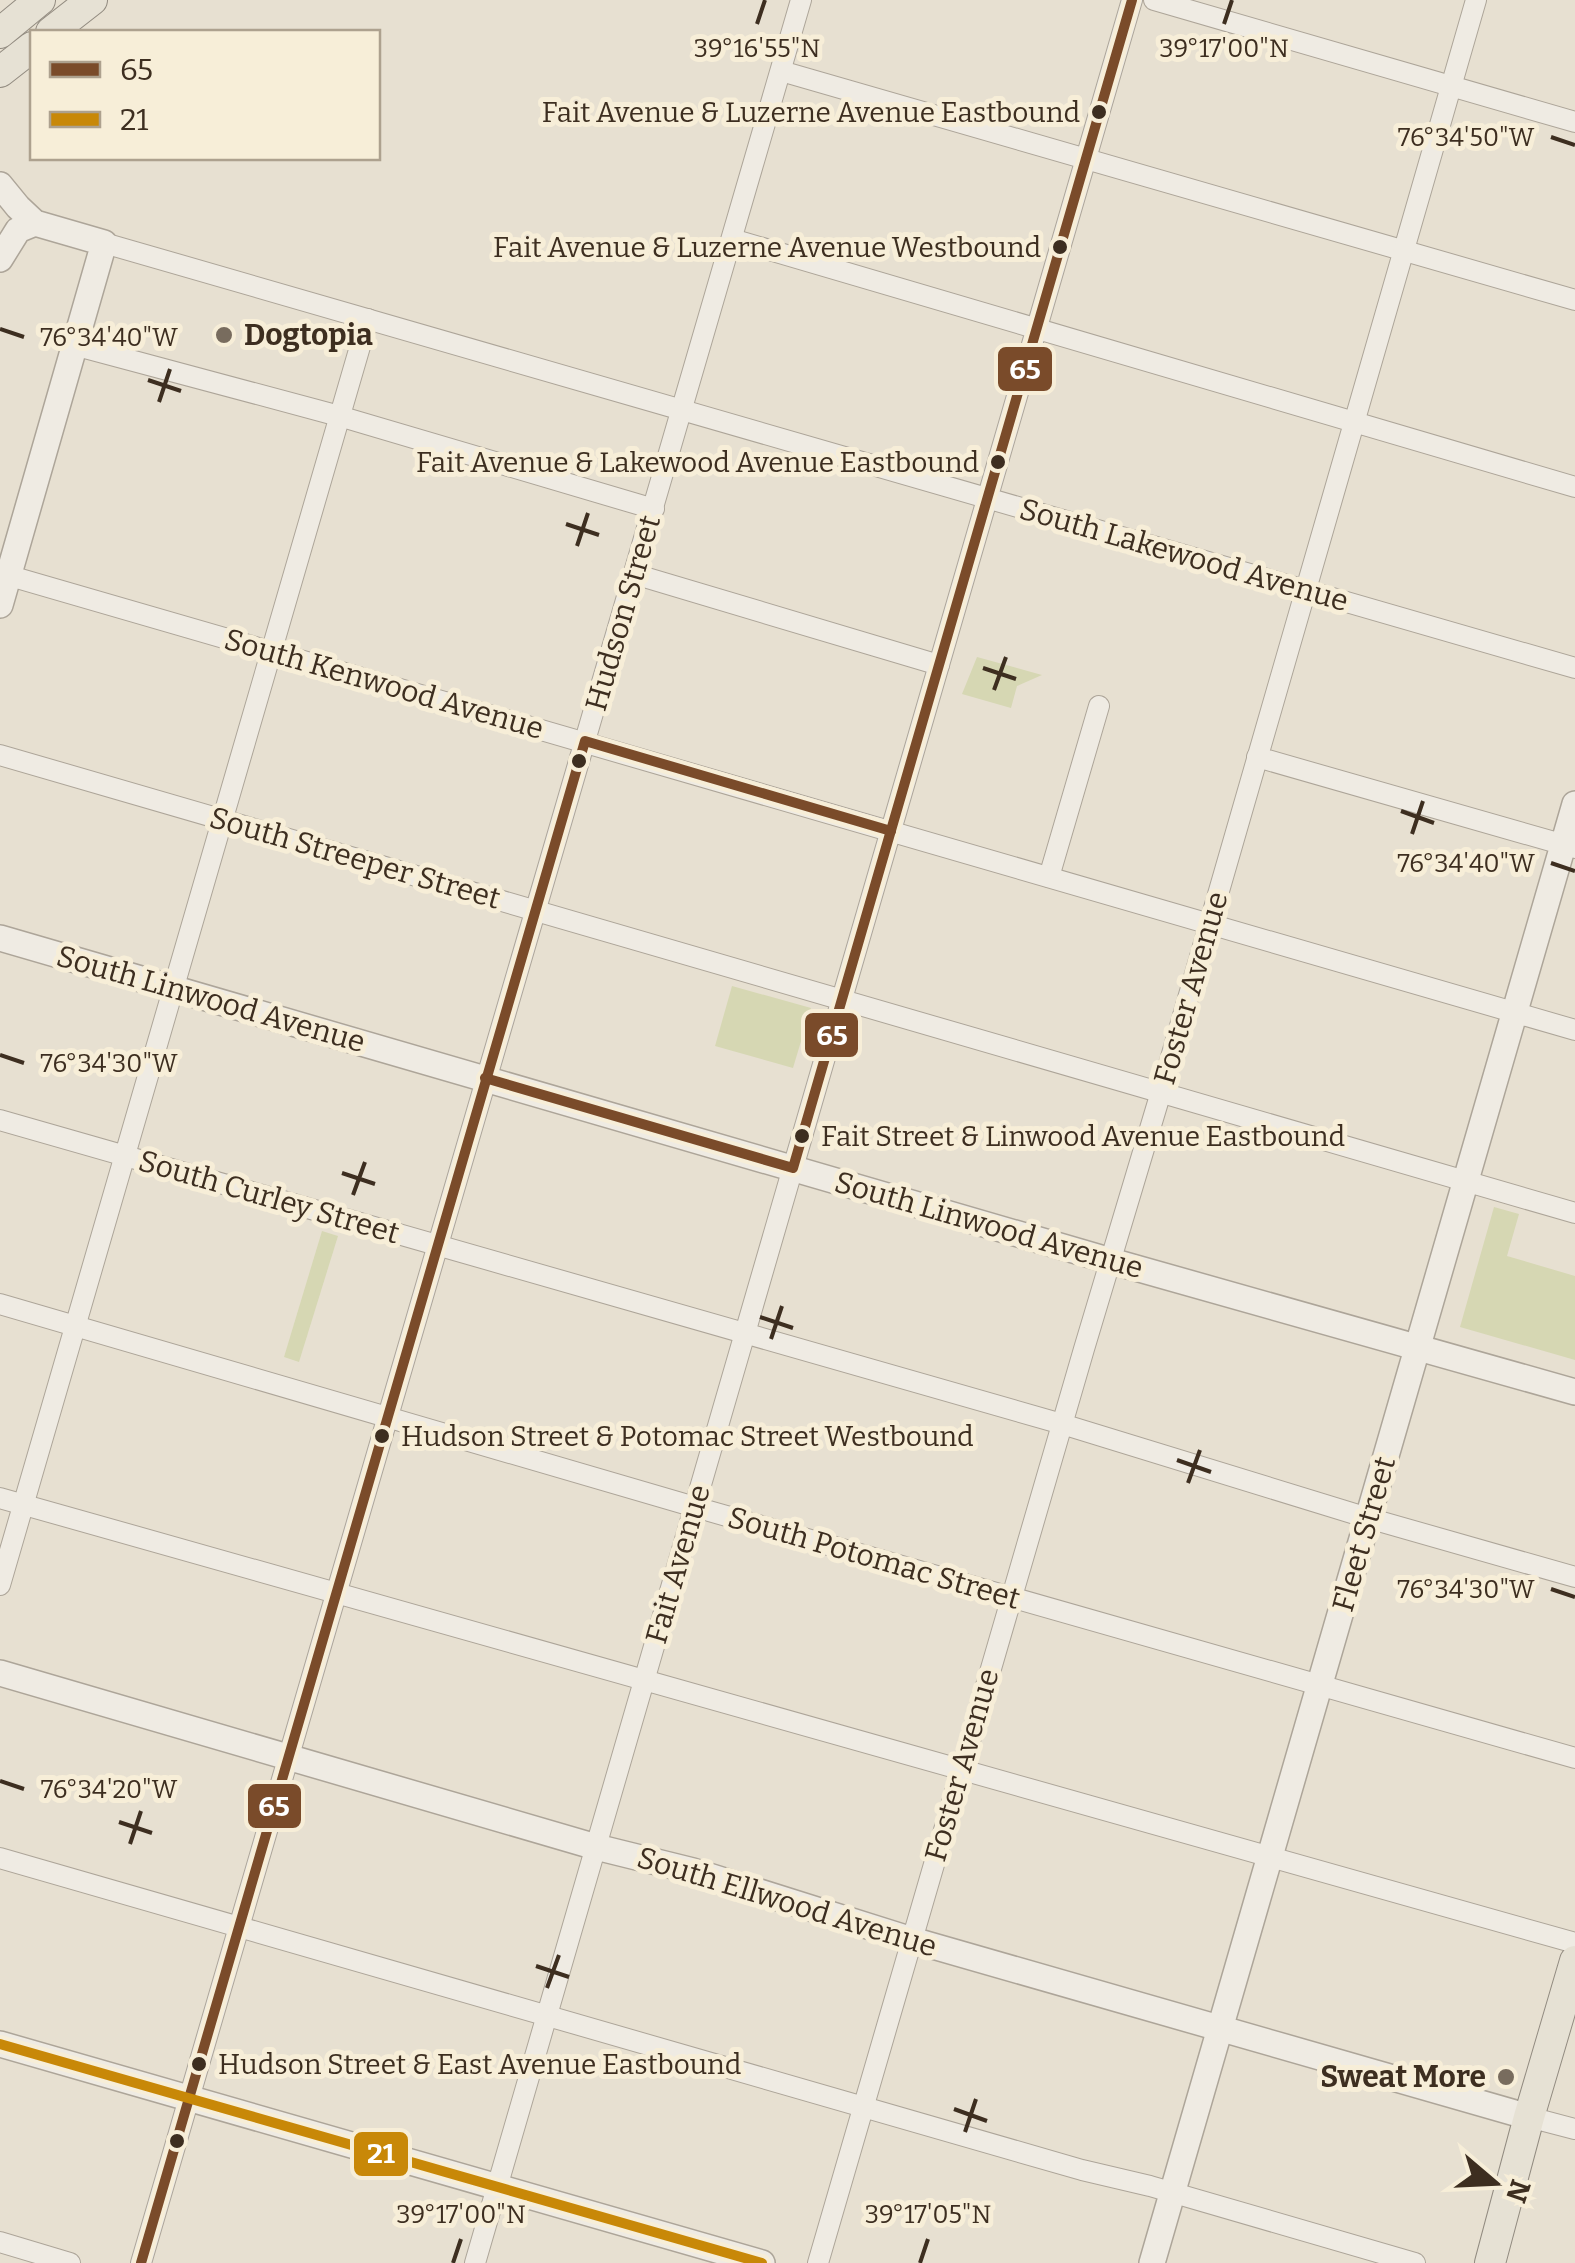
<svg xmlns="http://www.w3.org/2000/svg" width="1575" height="2263" viewBox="0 0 1575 2263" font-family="Bitter,serif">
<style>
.green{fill:#d6d7b3}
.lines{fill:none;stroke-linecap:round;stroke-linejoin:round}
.minor-casing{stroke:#ada599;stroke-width:22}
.tertiary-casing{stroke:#ada599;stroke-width:28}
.primary-casing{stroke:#928b80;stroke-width:32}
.minor{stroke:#efebe3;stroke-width:20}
.tertiary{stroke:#efebe3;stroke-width:25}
.primary{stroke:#e6e1d4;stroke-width:30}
.bus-1-casing{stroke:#f7eed8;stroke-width:18}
.bus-2-casing{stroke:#f7eed8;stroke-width:18}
.bus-1{stroke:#7a4b2a;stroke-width:10}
.bus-2{stroke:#c88808;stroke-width:10}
.ticks{fill:none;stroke:#3d2e20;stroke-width:4}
.bus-dot{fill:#3d2e20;stroke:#f7eed8;stroke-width:4}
.poi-dot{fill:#786c5e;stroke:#f7eed8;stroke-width:4}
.labels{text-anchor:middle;stroke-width:10;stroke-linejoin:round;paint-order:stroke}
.bus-label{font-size:28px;fill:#3d2e20;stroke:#f7eed8;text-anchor:end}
.poi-label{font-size:30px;font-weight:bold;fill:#3d2e20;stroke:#f7eed8;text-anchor:start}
.street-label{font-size:30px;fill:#3d2e20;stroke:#f7eed8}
.ticks-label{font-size:25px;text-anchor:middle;fill:#3d2e20;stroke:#f7eed8;stroke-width:10;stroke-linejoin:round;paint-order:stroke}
.line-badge{stroke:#f7eed8;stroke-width:4}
.badge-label{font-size:28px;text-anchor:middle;font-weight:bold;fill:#fff}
</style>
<rect width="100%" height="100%" fill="#e7e0d1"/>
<g class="green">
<polygon points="977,657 1042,675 1017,686 1011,708 962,694"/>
<polygon points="732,986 811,1008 793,1068 715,1046"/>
<polygon points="1494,1207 1519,1214 1507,1256 1575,1276 1575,1360 1460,1327"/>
<polygon points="322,1231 338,1236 299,1362 284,1357"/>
</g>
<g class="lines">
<g class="minor-casing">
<g id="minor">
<polyline points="1154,0 1575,122"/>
<polyline points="781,71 1575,300"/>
<polyline points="732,239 1575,487"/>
<polyline points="104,243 1575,668"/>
<polyline points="74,345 339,416 654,509"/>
<polyline points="0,573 1575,1030"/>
<polyline points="634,574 939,665"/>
<polyline points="0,755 1575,1213"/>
<polyline points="1257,757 1575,848"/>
<polyline points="1049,877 1099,706"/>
<polyline points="0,1120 1062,1424 1368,1518 1575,1577"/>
<polyline points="0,1304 695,1507 1575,1758"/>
<polyline points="0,1498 1575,1943"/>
<polyline points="0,1585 368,319"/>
<polyline points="0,1858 1082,2170 1150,2186 1415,2263"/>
<polyline points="1529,2117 1575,2129"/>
<polyline points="0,2242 70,2263"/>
<polyline points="141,2263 801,0"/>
<polyline points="475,2263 1132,0"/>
<polyline points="818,2263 1084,1349 1161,1092 1476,0"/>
</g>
</g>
<g class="tertiary-casing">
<g id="tertiary">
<polyline points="0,185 18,207 35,223 104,243 0,605"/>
<polyline points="0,259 18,230 35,223"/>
<polyline points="0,938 1111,1261 1575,1392"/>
<polyline points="0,1673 596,1847 693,1871 912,1940 1529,2117"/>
<polyline points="0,2044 762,2263"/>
<polyline points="1152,2263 1575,804"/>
</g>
</g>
<g class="primary-casing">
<g id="primary">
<polyline points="51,32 92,0"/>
<polyline points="0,33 40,0"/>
<polyline points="0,72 32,47"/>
<polyline points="1490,2263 1529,2117 1575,1961"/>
</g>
</g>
<use href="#minor" class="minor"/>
<use href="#tertiary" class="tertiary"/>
<use href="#primary" class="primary"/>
<g class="bus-1-casing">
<g id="bus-1">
<polyline points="485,1078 793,1168 1132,0"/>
<polyline points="141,2263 585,741 891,831"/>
</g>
</g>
<g class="bus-2-casing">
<polyline id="bus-2" points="0,2044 762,2263"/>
</g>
<use href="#bus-1" class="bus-1"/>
<use href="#bus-2" class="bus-2"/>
</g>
<path class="ticks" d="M 757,24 L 765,0M 1224,24 L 1232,0M 1551,137 L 1575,145M 0,329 L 24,337M 148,380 L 181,391M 159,402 L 170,369M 566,524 L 599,535M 577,546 L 588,513M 983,668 L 1016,679M 994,690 L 1006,657M 1401,811 L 1434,823M 1412,834 L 1423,801M 1551,863 L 1575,871M 0,1055 L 24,1063M 342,1173 L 375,1184M 353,1195 L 365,1162M 760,1317 L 793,1328M 771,1339 L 782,1306M 1177,1460 L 1211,1472M 1188,1483 L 1200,1450M 1551,1589 L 1575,1597M 0,1781 L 24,1789M 119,1822 L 152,1833M 130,1844 L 141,1811M 536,1966 L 569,1977M 547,1988 L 559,1955M 954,2109 L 987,2121M 965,2132 L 976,2099M 453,2263 L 461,2239M 920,2263 L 928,2239"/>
<g class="bus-dot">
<circle cx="1099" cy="112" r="9"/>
<circle cx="1060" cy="247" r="9"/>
<circle cx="998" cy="462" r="9"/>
<circle cx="579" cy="761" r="9"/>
<circle cx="802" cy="1136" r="9"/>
<circle cx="382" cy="1436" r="9"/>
<circle cx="199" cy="2064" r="9"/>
<circle cx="177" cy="2141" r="9"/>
</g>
<g class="poi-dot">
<circle cx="224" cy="335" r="10"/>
<circle cx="1506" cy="2077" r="10"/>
</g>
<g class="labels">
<g class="bus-label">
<text x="1080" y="122">Fait Avenue &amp; Luzerne Avenue Eastbound</text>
<text x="1041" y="257">Fait Avenue &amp; Luzerne Avenue Westbound</text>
<text x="979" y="472">Fait Avenue &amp; Lakewood Avenue Eastbound</text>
<text x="821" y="1146" text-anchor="start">Fait Street &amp; Linwood Avenue Eastbound</text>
<text x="401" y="1446" text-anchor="start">Hudson Street &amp; Potomac Street Westbound</text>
<text x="218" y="2074" text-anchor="start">Hudson Street &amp; East Avenue Eastbound</text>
</g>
<g class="poi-label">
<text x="244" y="345">Dogtopia</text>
<text x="1486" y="2087" text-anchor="end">Sweat More</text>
</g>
<g class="street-label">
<text transform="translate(1184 555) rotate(16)" y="10">South Lakewood Avenue</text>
<text transform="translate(623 613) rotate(-74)" y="10">Hudson Street</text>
<text transform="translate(384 684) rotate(16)" y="10">South Kenwood Avenue</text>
<text transform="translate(355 858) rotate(16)" y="10">South Streeper Street</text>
<text transform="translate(1191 988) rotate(-74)" y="10">Foster Avenue</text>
<text transform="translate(211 999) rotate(16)" y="10">South Linwood Avenue</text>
<text transform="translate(269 1197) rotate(16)" y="10">South Curley Street</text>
<text transform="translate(989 1225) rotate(16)" y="10">South Linwood Avenue</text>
<text transform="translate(1364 1534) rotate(-74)" y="10">Fleet Street</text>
<text transform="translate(874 1558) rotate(16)" y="10">South Potomac Street</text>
<text transform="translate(678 1564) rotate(-74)" y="10">Fait Avenue</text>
<text transform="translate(962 1765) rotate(-74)" y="10">Foster Avenue</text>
<text transform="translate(787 1902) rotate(17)" y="10">South Ellwood Avenue</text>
</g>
</g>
<g class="ticks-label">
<text x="757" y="57">39°16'55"N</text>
<text x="1224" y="57">39°17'00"N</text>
<text x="1466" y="146">76°34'50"W</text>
<text x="109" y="346">76°34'40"W</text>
<text x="1466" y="872">76°34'40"W</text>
<text x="109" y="1072">76°34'30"W</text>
<text x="1466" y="1598">76°34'30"W</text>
<text x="109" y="1798">76°34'20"W</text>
<text x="461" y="2223">39°17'00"N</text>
<text x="928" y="2223">39°17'05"N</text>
</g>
<g class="line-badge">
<rect x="996" y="345" width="58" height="48" rx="10" fill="#7a4b2a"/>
<rect x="803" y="1011" width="57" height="48" rx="10" fill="#7a4b2a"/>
<rect x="246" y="1782" width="57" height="48" rx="10" fill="#7a4b2a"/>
<rect x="352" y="2130" width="58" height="48" rx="10" fill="#c88808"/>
</g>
<g class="badge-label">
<text x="1025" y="379">65</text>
<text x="832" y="1045">65</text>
<text x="274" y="1816">65</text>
<text x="381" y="2163">21</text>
</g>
<rect x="30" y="30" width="350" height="130" fill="#f7eed8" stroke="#ada18e" stroke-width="2.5"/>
<rect x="50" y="62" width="50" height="15" fill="#7a4b2a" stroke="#ada18e" stroke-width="2.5"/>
<text x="120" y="80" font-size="30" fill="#3d2e20">65</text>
<rect x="50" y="112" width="50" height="15" fill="#c88808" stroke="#ada18e" stroke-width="2.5"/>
<text x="120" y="130" font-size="30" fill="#3d2e20">21</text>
<g transform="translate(1495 2183) rotate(109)" stroke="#f7eed8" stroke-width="8" paint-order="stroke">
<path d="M0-8L18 38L0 25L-18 38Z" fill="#3d2e20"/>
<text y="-15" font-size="28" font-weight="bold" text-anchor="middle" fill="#3d2e20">N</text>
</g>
</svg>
